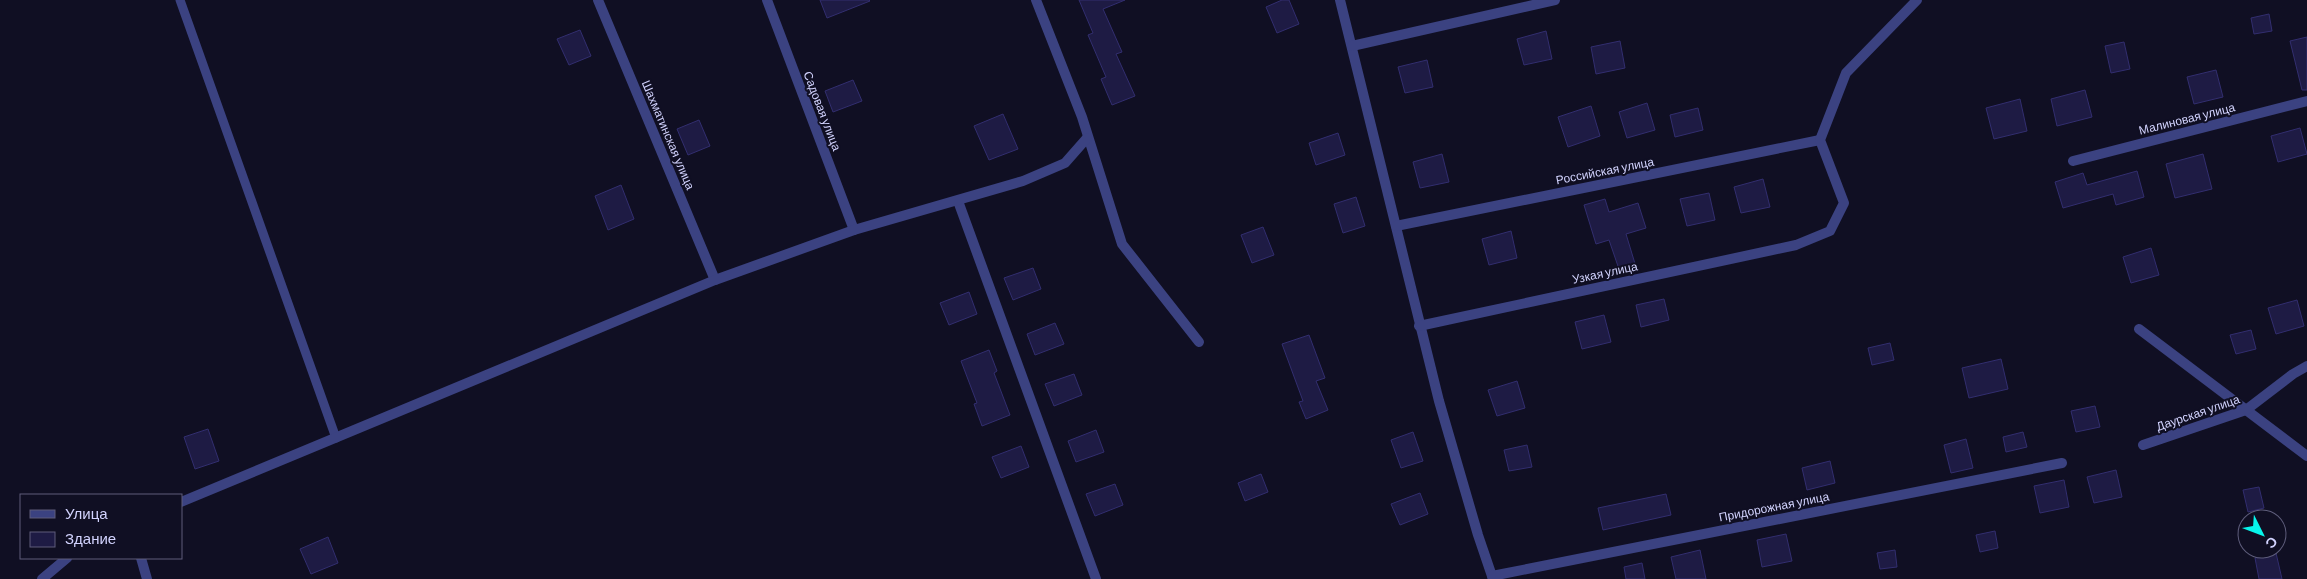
<svg xmlns="http://www.w3.org/2000/svg" width="2307" height="579" viewBox="0 0 2307 579" font-family="Barlow,sans-serif">
<style>
.building{fill:#1e1b44;stroke:#322e6f}
.lines{fill:none;stroke-linecap:round;stroke-linejoin:round}
.lane{stroke:#3b4281;stroke-width:9}
.street{stroke:#3b4281;stroke-width:10}
.labels{text-anchor:middle;stroke-width:4;stroke-linejoin:round;paint-order:stroke}
.street-label{font-size:12px;fill:#d2d3fe;stroke:#100f23}
</style>
<rect width="100%" height="100%" fill="#100f23"/>
<g class="building">
<polygon points="820,0 869,0 870,1 827,18"/>
<polygon points="1079,0 1125,0 1103,9 1122,52 1116,54 1135,96 1112,105 1101,79 1106,77 1088,35 1093,33"/>
<polygon points="1282,0 1289,0 1299,24 1277,33 1266,7"/>
<polygon points="2269,14 2272,31 2254,34 2251,18"/>
<polygon points="580,30 591,56 569,65 557,39"/>
<polygon points="1546,31 1552,59 1524,65 1517,39"/>
<polygon points="2307,37 2307,90 2302,90 2290,41"/>
<polygon points="1620,41 1625,68 1596,74 1591,47"/>
<polygon points="2124,42 2130,69 2111,73 2105,46"/>
<polygon points="1427,60 1433,87 1405,93 1398,67"/>
<polygon points="2216,70 2223,97 2194,104 2187,77"/>
<polygon points="853,80 862,101 833,112 825,91"/>
<polygon points="2085,90 2092,117 2057,126 2051,99"/>
<polygon points="2020,99 2027,131 1994,139 1986,108"/>
<polygon points="1647,103 1655,130 1627,138 1619,112"/>
<polygon points="1591,106 1600,136 1568,147 1558,117"/>
<polygon points="1698,108 1703,130 1675,137 1670,115"/>
<polygon points="1003,114 1018,149 989,160 974,126"/>
<polygon points="699,120 710,146 688,155 677,129"/>
<polygon points="2300,128 2307,154 2278,162 2271,136"/>
<polygon points="1338,133 1345,155 1316,165 1309,143"/>
<polygon points="1442,154 1449,182 1420,188 1413,162"/>
<polygon points="2203,154 2212,189 2175,198 2166,164"/>
<polygon points="2137,171 2144,197 2116,205 2113,194 2063,208 2055,182 2083,173 2087,185"/>
<polygon points="1763,179 1770,207 1741,213 1734,187"/>
<polygon points="621,185 634,219 608,230 595,196"/>
<polygon points="1709,193 1715,220 1687,226 1680,199"/>
<polygon points="1356,197 1365,226 1343,233 1334,204"/>
<polygon points="1605,199 1609,212 1638,203 1646,228 1626,234 1636,267 1620,272 1609,240 1596,244 1584,205"/>
<polygon points="1263,227 1274,255 1252,263 1241,235"/>
<polygon points="1511,231 1517,258 1489,265 1482,239"/>
<polygon points="2151,248 2159,275 2131,283 2123,257"/>
<polygon points="1033,268 1041,289 1013,300 1004,278"/>
<polygon points="969,292 977,314 949,325 940,303"/>
<polygon points="1664,299 1669,320 1641,327 1636,305"/>
<polygon points="2297,300 2304,326 2276,334 2268,308"/>
<polygon points="1604,315 1611,342 1582,349 1575,322"/>
<polygon points="1055,323 1064,344 1035,355 1027,334"/>
<polygon points="2251,330 2256,349 2236,354 2230,335"/>
<polygon points="1309,335 1325,378 1316,381 1328,410 1306,419 1299,402 1303,401 1282,344"/>
<polygon points="1890,343 1894,360 1872,365 1868,348"/>
<polygon points="989,350 997,371 994,373 1010,415 982,426 974,404 977,403 961,361"/>
<polygon points="2001,359 2008,389 1969,398 1962,368"/>
<polygon points="1074,374 1082,395 1054,406 1045,384"/>
<polygon points="1517,381 1525,408 1497,416 1488,390"/>
<polygon points="2095,406 2100,427 2076,432 2071,411"/>
<polygon points="208,429 219,461 195,469 184,437"/>
<polygon points="1096,430 1104,452 1076,462 1068,441"/>
<polygon points="1413,432 1423,461 1401,468 1391,440"/>
<polygon points="2023,432 2027,447 2006,452 2003,437"/>
<polygon points="1966,439 1973,468 1951,473 1944,445"/>
<polygon points="1527,445 1532,467 1509,471 1504,450"/>
<polygon points="1021,446 1029,467 1001,478 992,457"/>
<polygon points="1830,461 1835,483 1807,490 1802,468"/>
<polygon points="2116,470 2122,497 2094,503 2087,477"/>
<polygon points="1261,474 1268,492 1245,501 1238,483"/>
<polygon points="2064,480 2069,507 2040,513 2034,486"/>
<polygon points="1115,484 1123,505 1095,516 1086,494"/>
<polygon points="2259,487 2264,508 2248,512 2243,490"/>
<polygon points="1420,493 1428,514 1400,525 1391,504"/>
<polygon points="1666,494 1671,515 1603,530 1598,508"/>
<polygon points="1995,531 1998,548 1980,552 1976,535"/>
<polygon points="1786,534 1792,561 1762,567 1757,540"/>
<polygon points="328,537 338,563 311,574 300,549"/>
<polygon points="1700,550 1706,579 1676,579 1671,557"/>
<polygon points="1895,550 1897,567 1880,569 1877,553"/>
<polygon points="2276,553 2282,579 2259,579 2255,558"/>
<polygon points="1642,563 1645,579 1626,579 1624,567"/>
</g>
<g class="lines">
<polyline class="lane" points="180,0 336,438"/>
<g class="street">
<polyline points="598,0 715,280"/>
<polyline points="767,0 854,230"/>
<polyline points="1036,0 1082,117 1122,244 1199,342"/>
<polyline points="1340,0 1439,401 1478,535 1493,579"/>
<polyline points="1352,46 1555,0"/>
<polyline points="2073,161 2307,101"/>
<polyline points="958,201 1096,579"/>
<polyline points="1396,226 1820,140"/>
<polyline points="1419,326 1796,245 1830,231 1844,203 1820,140 1846,73 1917,0"/>
<polyline points="2139,329 2307,456"/>
<polyline points="2143,445 2246,410 2293,374 2307,366"/>
<polyline points="181,502 715,280 854,230 1023,181 1065,163 1087,138"/>
<polyline points="141,558 147,579"/>
<polyline points="1492,576 2062,463"/>
<polyline points="42,579 67,558"/>
</g>
</g>
<g class="labels">
<g class="street-label">
<text transform="translate(822 111) rotate(69)" y="4">Садовая улица</text>
<text transform="translate(2187 119) rotate(-14)" y="4">Малиновая улица</text>
<text transform="translate(668 135) rotate(67)" y="4">Шахматинская улица</text>
<text transform="translate(1605 171) rotate(-11)" y="4">Российская улица</text>
<text transform="translate(1605 273) rotate(-12)" y="4">Узкая улица</text>
<text transform="translate(2198 413) rotate(-19)" y="4">Даурская улица</text>
<text transform="translate(1774 507) rotate(-11)" y="4">Придорожная улица</text>
</g>
</g>
<rect x="20" y="494" width="162" height="65" fill="#100f23" stroke="#5e5d7b"/>
<rect x="30" y="510" width="25" height="8" fill="#3b4281" stroke="#5e5d7b"/>
<text x="65" y="519" font-size="15" fill="#d2d3fe">Улица</text>
<rect x="30" y="532" width="25" height="15" fill="#1e1b44" stroke="#5e5d7b"/>
<text x="65" y="544" font-size="15" fill="#d2d3fe">Здание</text>
<g transform="translate(2262 534) rotate(132)"><circle r="24" fill="#100f23" stroke="#5e5d7b"/>
<path d="M0-4L9 19L0 12L-9 19Z" fill="#07f5ec"/>
<text y="-8" font-size="14" font-weight="bold" text-anchor="middle" fill="#d2d3fe">С</text>
</g>
</svg>
